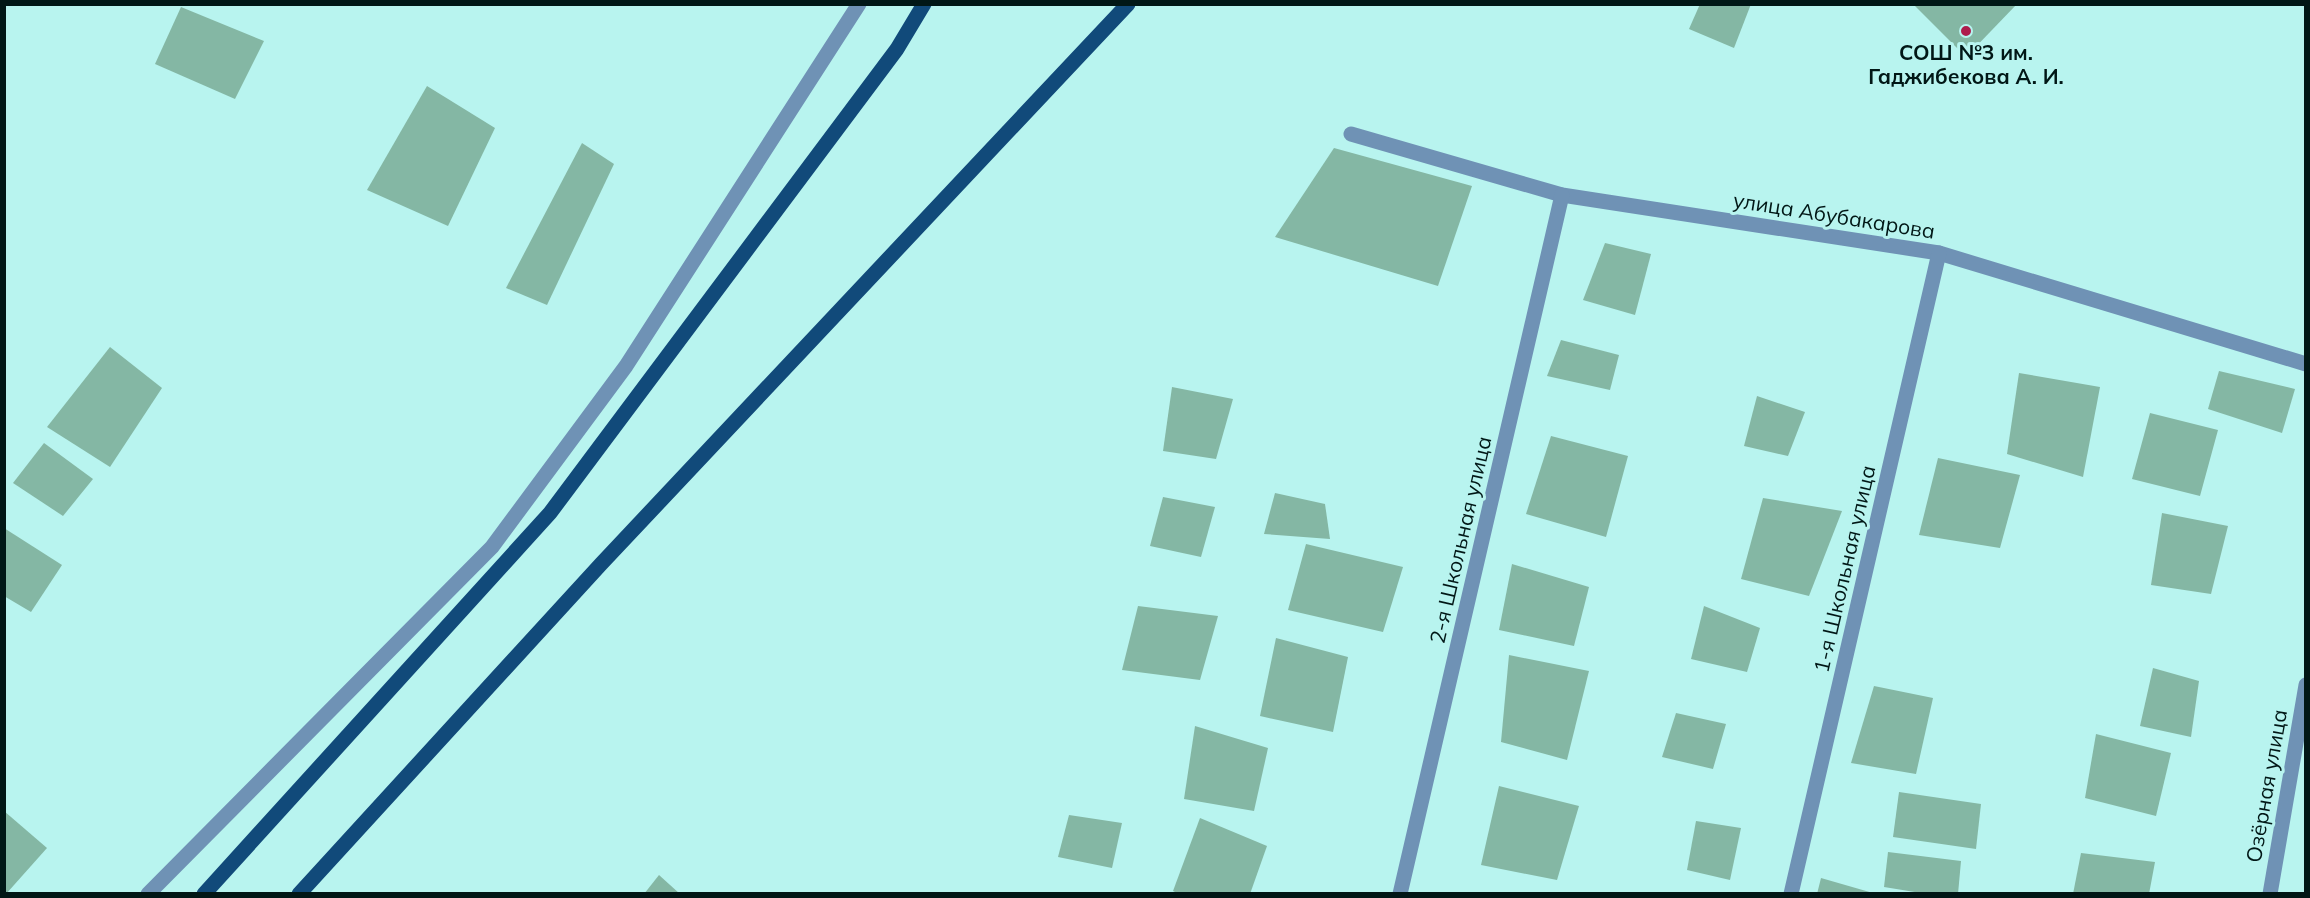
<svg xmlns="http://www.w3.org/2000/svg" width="2310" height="898" viewBox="0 0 2310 898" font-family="Mulish,sans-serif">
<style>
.building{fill:#84b7a4}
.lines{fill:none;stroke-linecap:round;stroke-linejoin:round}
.service{stroke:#6f92b5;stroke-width:15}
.minor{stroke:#6f92b5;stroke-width:15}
.primary{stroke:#114a7a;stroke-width:15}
.poi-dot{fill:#ae1c4c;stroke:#b8f4ef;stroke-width:2}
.labels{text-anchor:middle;stroke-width:6;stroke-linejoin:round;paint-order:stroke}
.poi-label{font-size:21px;font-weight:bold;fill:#011716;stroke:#b8f4ef}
.street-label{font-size:21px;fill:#011716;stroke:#b8f4ef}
</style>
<rect width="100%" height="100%" fill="#b8f4ef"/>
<g class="building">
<polygon points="1700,4 1751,4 1734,48 1689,29"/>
<polygon points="1913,4 2017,4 1966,57"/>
<polygon points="181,7 264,41 235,99 155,64"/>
<polygon points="427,86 495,128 448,226 367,190"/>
<polygon points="582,143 614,164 547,305 506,288"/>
<polygon points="1334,148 1472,186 1438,286 1275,237"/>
<polygon points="1605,243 1651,254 1635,315 1583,300"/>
<polygon points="1561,340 1619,355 1610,390 1547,376"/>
<polygon points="110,347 162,388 110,467 47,427"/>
<polygon points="2219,371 2295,389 2282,433 2208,409"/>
<polygon points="2019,373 2100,387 2083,477 2007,454"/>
<polygon points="1172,387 1233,399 1216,459 1163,451"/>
<polygon points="1757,396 1805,412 1788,456 1744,446"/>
<polygon points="2150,413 2218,430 2200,496 2132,479"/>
<polygon points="1551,436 1628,456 1606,537 1526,514"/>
<polygon points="44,443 93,479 63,516 13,483"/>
<polygon points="1938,458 2020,475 2000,548 1919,535"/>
<polygon points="1275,493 1325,504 1330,539 1264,534"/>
<polygon points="1163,497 1215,507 1201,557 1150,546"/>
<polygon points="1763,498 1842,511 1809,596 1741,579"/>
<polygon points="2162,513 2228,526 2211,594 2151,585"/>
<polygon points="4,528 62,565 31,612 4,596"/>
<polygon points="1306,544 1403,567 1383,632 1288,610"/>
<polygon points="1512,564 1589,587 1574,646 1499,630"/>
<polygon points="1138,606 1218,616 1200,680 1122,670"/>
<polygon points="1704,606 1760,628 1747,672 1691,659"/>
<polygon points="1276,638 1348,657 1333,732 1260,716"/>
<polygon points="1509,655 1589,671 1567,760 1501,742"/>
<polygon points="2153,668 2199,681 2191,737 2140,726"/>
<polygon points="1874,686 1933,698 1916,774 1851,763"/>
<polygon points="1676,713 1726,724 1713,769 1662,757"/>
<polygon points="1195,726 1268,748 1254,811 1184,799"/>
<polygon points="2096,734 2171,753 2156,816 2085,798"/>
<polygon points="1499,786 1579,806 1557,880 1481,865"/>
<polygon points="1899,792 1981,804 1976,849 1893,837"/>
<polygon points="4,811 47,848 6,894 4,894"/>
<polygon points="1069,815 1122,823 1112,868 1058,857"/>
<polygon points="1200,818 1267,846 1250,894 1179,894 1173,891"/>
<polygon points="1696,821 1741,828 1730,880 1687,870"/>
<polygon points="1888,852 1961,861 1958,894 1927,894 1884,887"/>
<polygon points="2081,853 2155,862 2149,894 2073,894"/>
<polygon points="659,875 680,894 644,894"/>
<polygon points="1821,878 1873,893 1873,894 1817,894"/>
</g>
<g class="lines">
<polyline class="service" points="148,894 492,547 626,366 859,4"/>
<g class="minor">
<polyline points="1351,134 1562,195 1939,253 2306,364"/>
<polyline points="1400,894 1562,195"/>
<polyline points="1791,894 1939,253"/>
<polyline points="2270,894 2306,685"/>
</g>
<g class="primary">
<polyline points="204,894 550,513 897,49 924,4"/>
<polyline points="299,894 601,564 1128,4"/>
</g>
</g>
<circle class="poi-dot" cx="1966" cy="31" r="6"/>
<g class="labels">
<g class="poi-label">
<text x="1966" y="60">СОШ №3 им.<tspan x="1966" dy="24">Гаджибекова А. И.</tspan></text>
</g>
<g class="street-label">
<text transform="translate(1834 216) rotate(9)" y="7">улица Абубакарова</text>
<text transform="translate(1461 540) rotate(-77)" y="7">2-я Школьная улица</text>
<text transform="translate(1845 569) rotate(-77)" y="7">1-я Школьная улица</text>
<text transform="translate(2267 786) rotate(-80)" y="7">Озёрная улица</text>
</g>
</g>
<rect width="2310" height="898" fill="none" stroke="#011716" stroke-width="12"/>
</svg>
